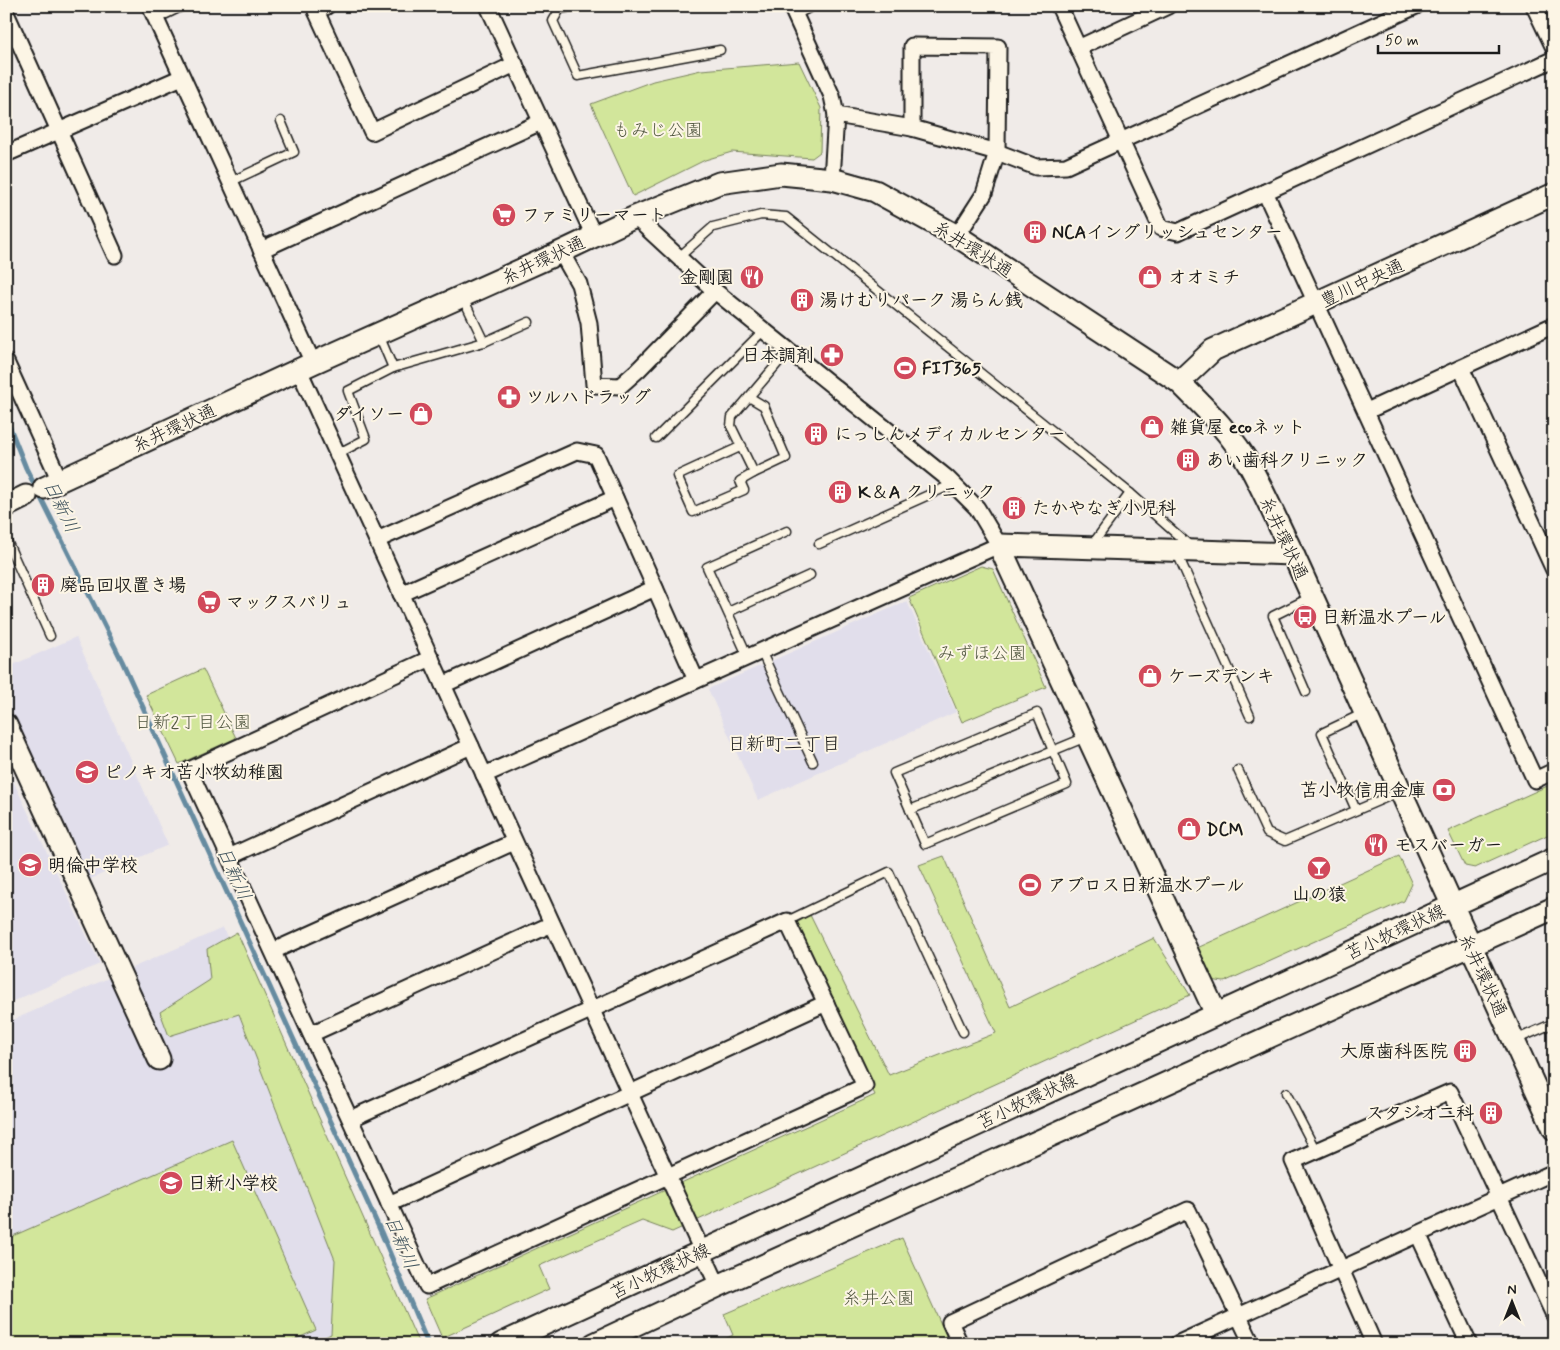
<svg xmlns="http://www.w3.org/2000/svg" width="1560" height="1350" viewBox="0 0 1560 1350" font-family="Mynerve,'Klee One',sans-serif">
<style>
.built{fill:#e1deeb}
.green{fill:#d2e69b;stroke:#77815c}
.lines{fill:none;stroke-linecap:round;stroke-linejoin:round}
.stream{stroke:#668ba0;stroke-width:5}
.lane-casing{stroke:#1c1c1c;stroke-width:11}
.street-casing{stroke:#1c1c1c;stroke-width:19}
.secondary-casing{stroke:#1c1c1c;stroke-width:25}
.lane{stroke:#fcf5e5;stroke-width:8}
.street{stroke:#fcf5e5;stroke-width:15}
.secondary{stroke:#fcf5e5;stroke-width:21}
.labels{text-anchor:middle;stroke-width:4;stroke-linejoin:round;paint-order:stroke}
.park-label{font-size:18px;fill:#535942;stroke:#fcf5e5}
.poi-label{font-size:18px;font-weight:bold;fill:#1c1c1c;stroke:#fcf5e5;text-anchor:start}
.street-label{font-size:18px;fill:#1c1c1c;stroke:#fcf5e5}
.water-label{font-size:19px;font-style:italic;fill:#41545e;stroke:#fcf5e5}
.neighbourhood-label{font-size:19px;fill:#1c1c1c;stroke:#fcf5e5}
</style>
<rect width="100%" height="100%" fill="#f0ebe8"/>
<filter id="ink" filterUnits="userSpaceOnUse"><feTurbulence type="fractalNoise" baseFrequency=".02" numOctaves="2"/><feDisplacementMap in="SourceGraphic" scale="10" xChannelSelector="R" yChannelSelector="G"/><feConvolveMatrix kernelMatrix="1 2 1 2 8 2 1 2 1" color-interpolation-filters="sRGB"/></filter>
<g filter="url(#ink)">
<g class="built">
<polygon points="907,601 956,712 758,800 708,689"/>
<polygon points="76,637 168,845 86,881 6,698 6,668"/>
<polygon points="6,766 100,964 6,1004"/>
<polygon points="223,928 408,1344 6,1344 6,1023"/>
</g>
<g class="green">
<polygon points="799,62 821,108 820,152 812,158 732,152 705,160 633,196 591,104 653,81 701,70"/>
<polygon points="981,566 993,569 1046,687 962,722 909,598"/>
<polygon points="203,669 236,738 179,764 146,695"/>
<polygon points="1554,783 1554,832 1475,868 1465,866 1448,831"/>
<polygon points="944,856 1010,1007 1154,938 1190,995 672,1232 642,1221 539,1266 549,1289 442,1338 425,1299 875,1095 793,925 810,915 889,1075 996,1033 919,865"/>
<polygon points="1399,856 1412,884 1404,901 1224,982 1210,980 1195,949"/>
<polygon points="237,932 419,1344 311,1344 331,1334 335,1260 239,1014 169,1036 160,1012 210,980 207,949"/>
<polygon points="232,1140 316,1330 285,1344 6,1344 6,1239"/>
<polygon points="902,1238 950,1344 715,1344 733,1335 724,1314"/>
</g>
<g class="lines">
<polyline class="stream" points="6,418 26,468 122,661 381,1232 428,1344"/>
<g class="lane-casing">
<g id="lane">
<polyline points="577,6 560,9 553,21 578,76 720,50"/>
<polyline points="795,15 813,6"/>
<polyline points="156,19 183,6"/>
<polyline points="230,182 294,152 281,121"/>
<polyline points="679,257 713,227 761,215 786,217 1130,493 1189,545"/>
<polyline points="484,342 529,322"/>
<polyline points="393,368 484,342 463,298"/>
<polyline points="749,397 764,406 786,458 754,473"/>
<polyline points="656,438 764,330"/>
<polyline points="742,446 677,476 693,512 744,490 740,481 754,473 731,426 732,417 789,350"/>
<polyline points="337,454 366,439 348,391 393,368 379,335"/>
<polyline points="6,539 50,636"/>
<polyline points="819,544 953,484"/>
<polyline points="1092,545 1130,493"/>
<polyline points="1177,553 1250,716"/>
<polyline points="728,612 810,575"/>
<polyline points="761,651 813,762"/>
<polyline points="748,657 707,567 787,531"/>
<polyline points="1306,692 1273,616 1311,597"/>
<polygon points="1037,713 1067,784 925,844 894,773"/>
<polyline points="1238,770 1267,833 1285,841 1399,792"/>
<polyline points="910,810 1086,737"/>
<polyline points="1356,810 1322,733 1364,713"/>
<polyline points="787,921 889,872 963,1032"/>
<polyline points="1515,1040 1554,1023"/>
<polyline points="1286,1093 1316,1151"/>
</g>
</g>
<g class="street-casing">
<g id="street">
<polyline points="150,6 313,363"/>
<polyline points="327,6 316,11 372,132 515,64"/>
<polyline points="488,6 594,236"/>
<polyline points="791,6 832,96 836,115 832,179"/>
<polyline points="1059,6 1161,228 1178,232 1554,59"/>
<polyline points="1534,6 1554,48"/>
<polyline points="6,13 115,255"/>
<polyline points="1078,48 1168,6"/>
<polyline points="836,115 912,128 997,152 1036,167 1066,166 1416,6"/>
<polyline points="912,128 912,46 998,47 997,152 984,194 957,236"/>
<polyline points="6,154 182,77"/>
<polyline points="1265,192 1535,780 1554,771"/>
<polyline points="261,250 541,122"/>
<polyline points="561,252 579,284 589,323 594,385 620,386 638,370 715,291"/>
<polyline points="6,362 60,481"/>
<polyline points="1461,368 1554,570"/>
<polyline points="299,370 718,1286"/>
<polyline points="1367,411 1554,325"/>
<polyline points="377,540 577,451 596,455 696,680"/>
<polyline points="401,594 615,498"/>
<polyline points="443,685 655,588"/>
<polyline points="484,775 999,545 977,508 947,478 715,291 635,217"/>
<polyline points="229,857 471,746"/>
<polyline points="273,951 514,842"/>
<polyline points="311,1034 552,924"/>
<path d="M 350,1119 L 787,921 L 865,1086 L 427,1286 C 347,1114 268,942 189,770 L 431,658"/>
<polyline points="389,1204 826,1003"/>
<polyline points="1418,1234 1469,1344"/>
<polyline points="960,1344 950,1322 1188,1210 1252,1344"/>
<polyline points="1177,1344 1554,1172"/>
<polyline points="1374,1344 1293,1161 1450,1092 1554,1315"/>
</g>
</g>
<g class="secondary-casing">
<g id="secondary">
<polyline points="1179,382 1213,350 1554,194"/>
<path d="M 44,488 L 313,363 L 561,252 L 635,217 L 719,183 L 781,174 L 832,179 L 875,191 L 957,236 L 1179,382 C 1205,408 1233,435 1251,468 C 1266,496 1279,526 1293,554 L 1554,1129"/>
<polyline points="6,506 26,496"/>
<polyline points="6,725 159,1059"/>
<polyline points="1216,1014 999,545 1293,554"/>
<polyline points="501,1344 1554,859"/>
<polyline points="594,1344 718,1286 1554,908"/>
</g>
</g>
<use href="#lane" class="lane"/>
<use href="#street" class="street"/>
<use href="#secondary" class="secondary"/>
</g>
</g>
<defs>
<g id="supermarket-disc" transform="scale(1.25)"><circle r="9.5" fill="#d1495b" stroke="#fcf5e5"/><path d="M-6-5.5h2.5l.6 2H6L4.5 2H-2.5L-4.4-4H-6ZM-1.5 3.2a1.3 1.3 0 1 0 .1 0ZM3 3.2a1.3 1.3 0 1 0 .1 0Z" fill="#fff"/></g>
<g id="building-disc" transform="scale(1.25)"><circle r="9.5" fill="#d1495b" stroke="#fcf5e5"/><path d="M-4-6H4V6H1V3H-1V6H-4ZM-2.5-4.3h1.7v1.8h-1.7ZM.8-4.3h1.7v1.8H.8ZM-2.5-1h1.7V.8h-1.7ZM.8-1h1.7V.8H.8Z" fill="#fff"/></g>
<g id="restaurant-disc" transform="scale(1.25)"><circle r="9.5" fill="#d1495b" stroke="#fcf5e5"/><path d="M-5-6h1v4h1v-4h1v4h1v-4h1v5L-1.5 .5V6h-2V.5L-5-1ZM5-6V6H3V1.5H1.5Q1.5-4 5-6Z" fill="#fff"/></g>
<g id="shop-disc" transform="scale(1.25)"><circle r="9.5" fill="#d1495b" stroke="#fcf5e5"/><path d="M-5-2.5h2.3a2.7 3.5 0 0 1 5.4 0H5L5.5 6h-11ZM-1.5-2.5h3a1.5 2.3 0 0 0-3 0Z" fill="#fff"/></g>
<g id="pharmacy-disc" transform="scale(1.25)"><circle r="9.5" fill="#d1495b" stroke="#fcf5e5"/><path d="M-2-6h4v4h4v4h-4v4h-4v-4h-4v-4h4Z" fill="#fff"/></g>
<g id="stadium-disc" transform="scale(1.25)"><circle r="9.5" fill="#d1495b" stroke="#fcf5e5"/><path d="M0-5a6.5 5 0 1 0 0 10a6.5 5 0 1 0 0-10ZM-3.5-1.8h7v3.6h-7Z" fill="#fff"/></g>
<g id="bus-disc" transform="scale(1.25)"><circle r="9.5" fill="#d1495b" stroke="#fcf5e5"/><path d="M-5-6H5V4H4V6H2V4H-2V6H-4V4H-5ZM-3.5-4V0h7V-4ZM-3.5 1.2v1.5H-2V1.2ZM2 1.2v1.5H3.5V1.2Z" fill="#fff"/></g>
<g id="school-disc" transform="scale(1.25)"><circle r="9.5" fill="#d1495b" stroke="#fcf5e5"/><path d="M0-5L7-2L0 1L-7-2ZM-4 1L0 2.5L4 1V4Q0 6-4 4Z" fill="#fff"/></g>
<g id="bank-disc" transform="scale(1.25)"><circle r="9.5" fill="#d1495b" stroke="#fcf5e5"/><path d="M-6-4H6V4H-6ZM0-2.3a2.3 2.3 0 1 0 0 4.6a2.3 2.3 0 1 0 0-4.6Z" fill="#fff"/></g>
<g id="bar-disc" transform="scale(1.25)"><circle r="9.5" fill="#d1495b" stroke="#fcf5e5"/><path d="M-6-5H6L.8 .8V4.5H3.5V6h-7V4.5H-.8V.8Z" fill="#fff"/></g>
</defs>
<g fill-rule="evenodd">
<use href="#supermarket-disc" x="504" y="215"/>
<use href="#building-disc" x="1035" y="232"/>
<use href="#restaurant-disc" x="752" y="277"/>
<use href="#shop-disc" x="1150" y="277"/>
<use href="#building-disc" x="802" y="300"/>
<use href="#pharmacy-disc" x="832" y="355"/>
<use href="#stadium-disc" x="905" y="368"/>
<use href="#pharmacy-disc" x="509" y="397"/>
<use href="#shop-disc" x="421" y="414"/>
<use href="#shop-disc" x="1152" y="427"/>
<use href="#building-disc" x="816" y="434"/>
<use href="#building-disc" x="1188" y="460"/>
<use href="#building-disc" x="840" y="492"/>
<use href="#building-disc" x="1014" y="508"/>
<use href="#building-disc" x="43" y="585"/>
<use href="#supermarket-disc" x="209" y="602"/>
<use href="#bus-disc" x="1305" y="617"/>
<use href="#shop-disc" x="1150" y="676"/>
<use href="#school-disc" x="87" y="772"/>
<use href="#bank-disc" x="1444" y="790"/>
<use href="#shop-disc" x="1189" y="829"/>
<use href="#restaurant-disc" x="1376" y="845"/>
<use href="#school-disc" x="30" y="865"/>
<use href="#bar-disc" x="1319" y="868"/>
<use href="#stadium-disc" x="1030" y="885"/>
<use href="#building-disc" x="1465" y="1051"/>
<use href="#building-disc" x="1491" y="1113"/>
<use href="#school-disc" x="171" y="1183"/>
</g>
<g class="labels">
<g class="park-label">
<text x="658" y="136">もみじ公園</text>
<text x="982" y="659">みずほ公園</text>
<text x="193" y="728">日新2丁目公園</text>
<text x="879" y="1304">糸井公園</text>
</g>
<g class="poi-label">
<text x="522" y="221">ファミリーマート</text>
<text x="1052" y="238">NCAイングリッシュセンター</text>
<text x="734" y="283" text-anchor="end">金剛園</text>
<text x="1168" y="283">オオミチ</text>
<text x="820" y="306">湯けむりパーク 湯らん銭</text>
<text x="814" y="361" text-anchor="end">日本調剤</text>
<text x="922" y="374">FIT365</text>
<text x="526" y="403">ツルハドラッグ</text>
<text x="404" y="420" text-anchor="end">ダイソー</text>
<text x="1170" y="433">雑貨屋 ecoネット</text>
<text x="834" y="440">にっしんメディカルセンター</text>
<text x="1206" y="466">あい歯科クリニック</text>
<text x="858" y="498">K＆A クリニック</text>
<text x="1032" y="514">たかやなぎ小児科</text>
<text x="60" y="591">廃品回収置き場</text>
<text x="226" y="608">マックスバリュ</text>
<text x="1322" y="623">日新温水プール</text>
<text x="1168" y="682">ケーズデンキ</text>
<text x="104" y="778">ピノキオ苫小牧幼稚園</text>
<text x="1426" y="796" text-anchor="end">苫小牧信用金庫</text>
<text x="1206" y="835">DCM</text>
<text x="1394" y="851">モスバーガー</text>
<text x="48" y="871">明倫中学校</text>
<text x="1048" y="891">アブロス日新温水プール</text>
<text x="1319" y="900" text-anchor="middle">山の猿</text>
<text x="1448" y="1057" text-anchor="end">大原歯科医院</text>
<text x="1474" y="1119" text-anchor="end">スタジオ二科</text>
<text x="188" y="1189">日新小学校</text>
</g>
<g class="street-label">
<text transform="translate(973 249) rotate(32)" y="6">糸井環状通</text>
<text transform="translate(543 260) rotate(-25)" y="6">糸井環状通</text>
<text transform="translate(1362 283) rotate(-25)" y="6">豊川中央通</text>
<text transform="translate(174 428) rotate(-25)" y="6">糸井環状通</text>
<text transform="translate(1284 538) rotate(65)" y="6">糸井環状通</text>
<text transform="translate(1395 932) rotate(-25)" y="6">苫小牧環状線</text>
<text transform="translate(1483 975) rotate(65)" y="6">糸井環状通</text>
<text transform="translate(1027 1101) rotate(-25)" y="6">苫小牧環状線</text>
<text transform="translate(660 1271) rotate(-25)" y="6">苫小牧環状線</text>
</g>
<g class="water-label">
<text transform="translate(62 506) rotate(64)" y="7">日新川</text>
<text transform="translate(235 873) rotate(66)" y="7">日新川</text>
<text transform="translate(402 1242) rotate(67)" y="7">日新川</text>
</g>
<g class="neighbourhood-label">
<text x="784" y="750">日新町二丁目</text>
</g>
</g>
<rect width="1560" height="1350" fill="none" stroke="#fcf5e5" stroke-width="25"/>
<rect x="12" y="12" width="1535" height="1325" fill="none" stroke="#1c1c1c" stroke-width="2" filter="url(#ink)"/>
<g transform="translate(1512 1302)" stroke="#fcf5e5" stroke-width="4" paint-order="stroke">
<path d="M0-4L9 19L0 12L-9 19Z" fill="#1c1c1c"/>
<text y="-8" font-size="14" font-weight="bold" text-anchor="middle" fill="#1c1c1c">N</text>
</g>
<path d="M1378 45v8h121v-8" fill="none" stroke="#1c1c1c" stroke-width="2.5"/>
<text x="1385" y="45" font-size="15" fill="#1c1c1c" stroke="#fcf5e5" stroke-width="4" paint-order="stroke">50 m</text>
</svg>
